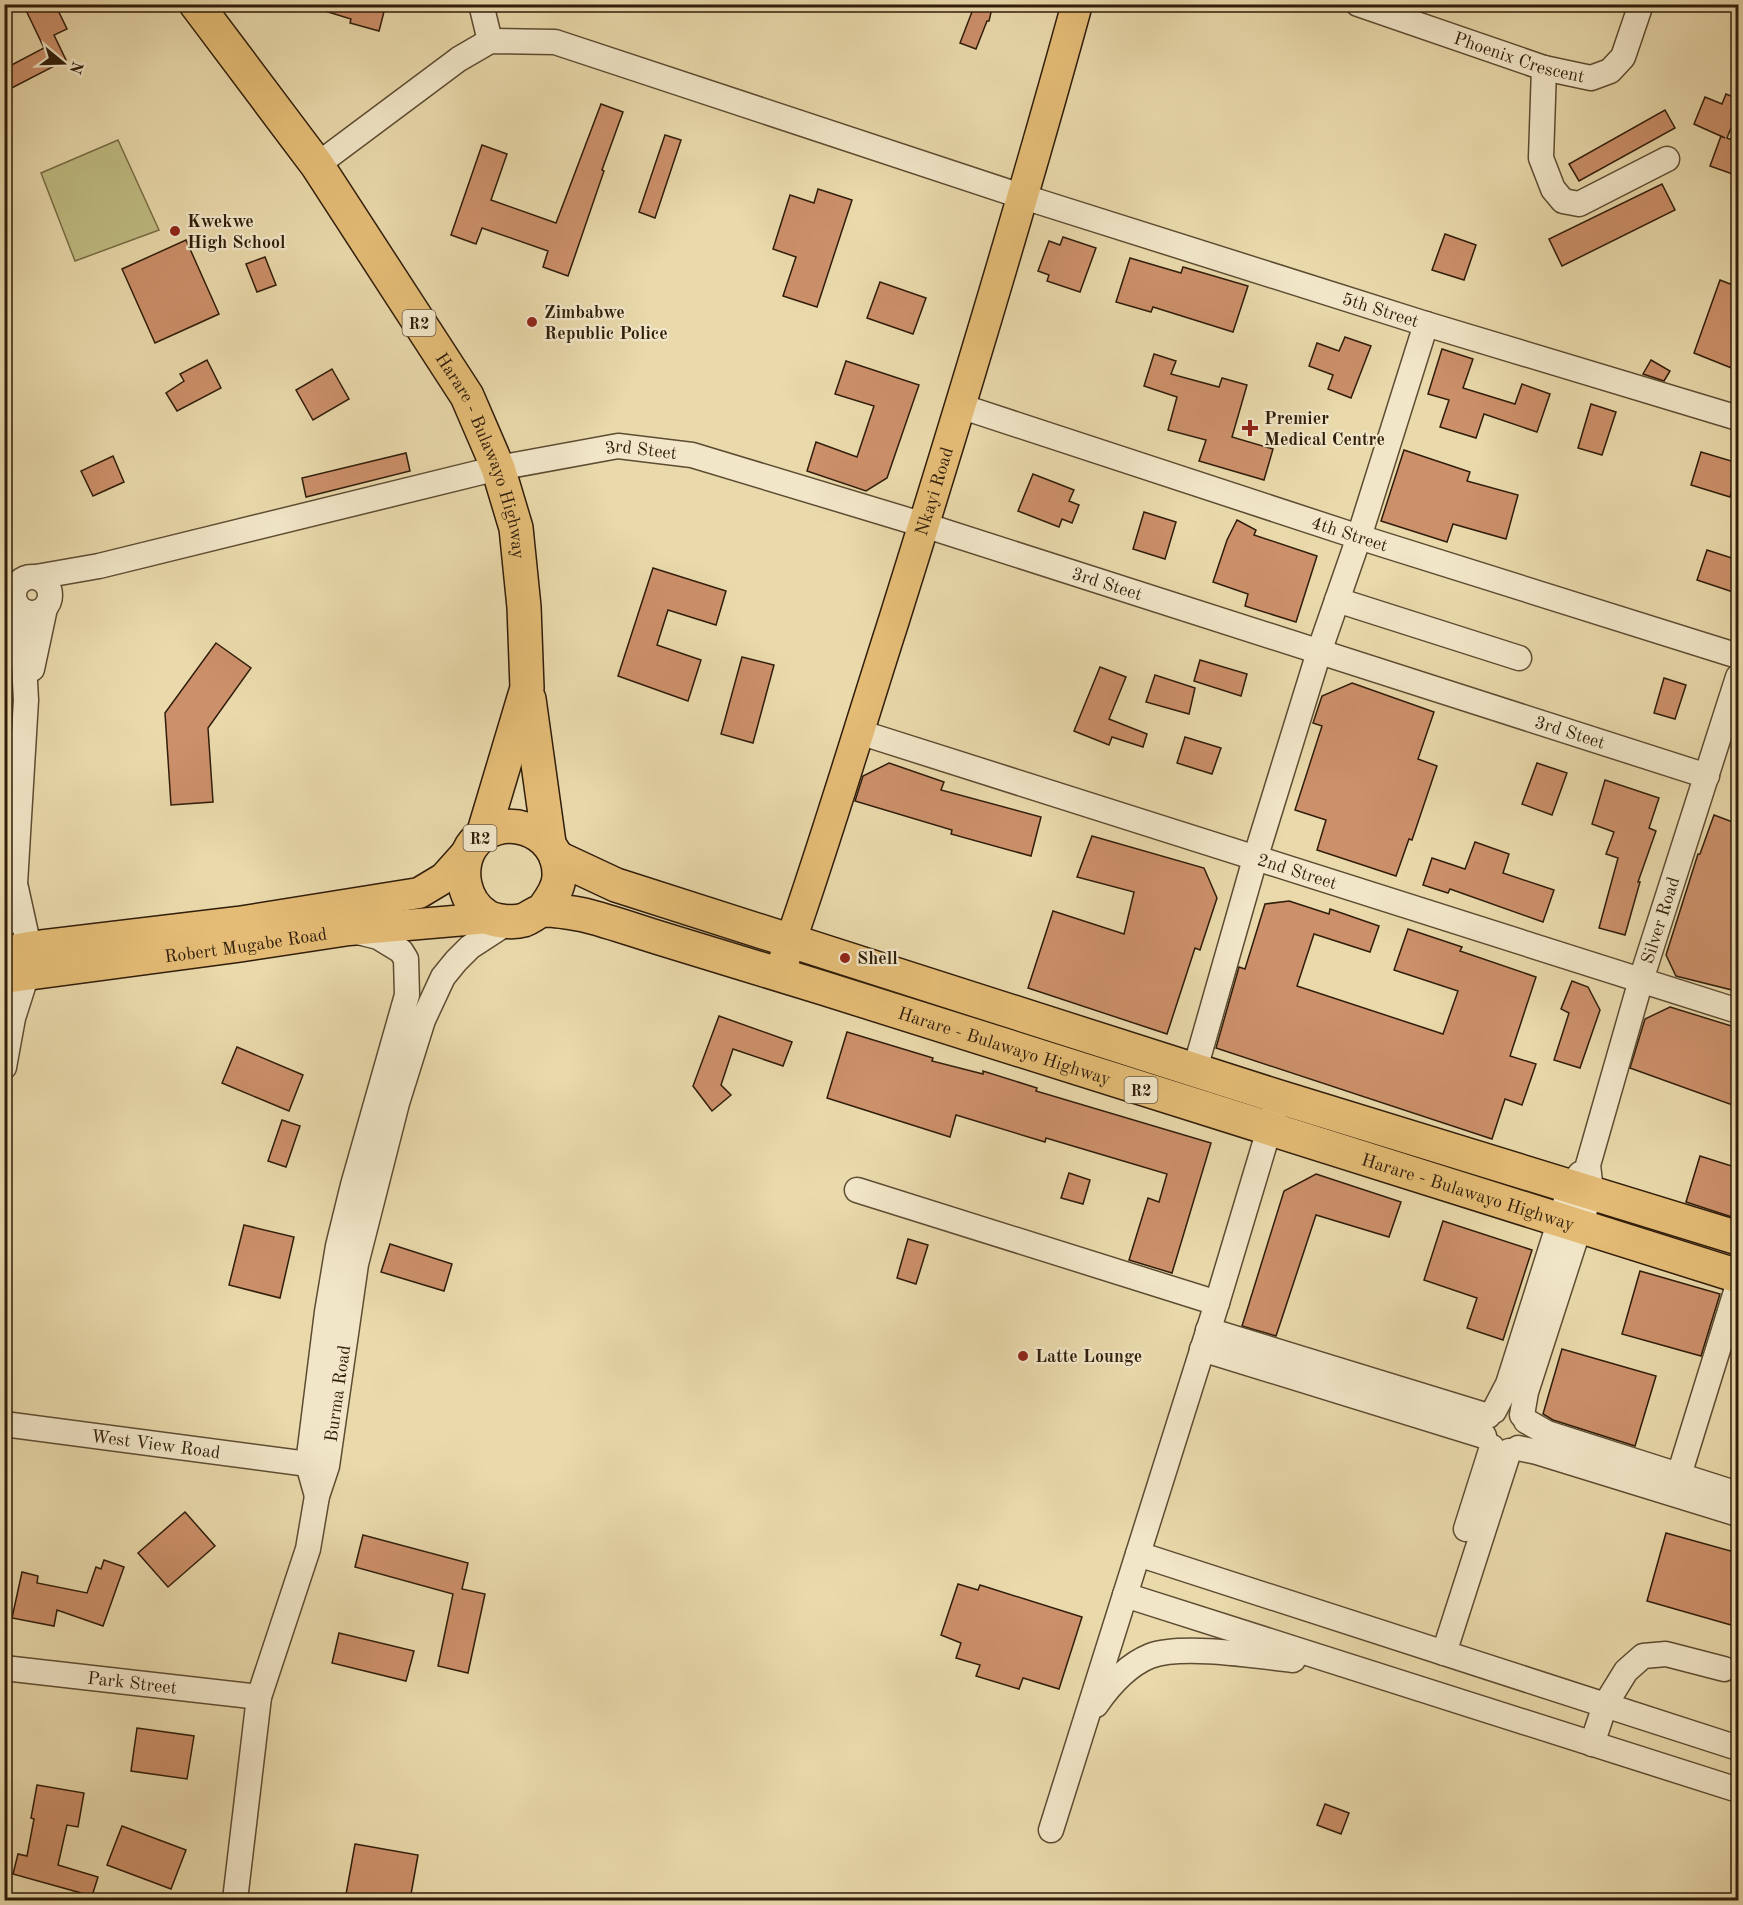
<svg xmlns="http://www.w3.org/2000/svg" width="1743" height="1905" viewBox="0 0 1743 1905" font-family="'Old Standard TT',serif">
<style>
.green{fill:#bfbd83;stroke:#786d46;stroke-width:1.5}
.building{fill:#cc906a;stroke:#301d0a;stroke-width:1.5}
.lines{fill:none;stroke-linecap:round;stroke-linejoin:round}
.minor-casing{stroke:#5e4c32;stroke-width:27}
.major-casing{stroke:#301d0a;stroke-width:33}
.highway-casing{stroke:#301d0a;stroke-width:36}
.minor{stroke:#f1e6c8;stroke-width:24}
.major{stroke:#e4bc76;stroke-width:30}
.highway{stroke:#e4bc76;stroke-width:33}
.poi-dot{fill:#8f2418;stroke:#f1e6c8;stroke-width:2}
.labels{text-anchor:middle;stroke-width:4.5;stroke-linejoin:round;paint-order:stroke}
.shield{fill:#f1e6c8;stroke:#6a5943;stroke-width:1.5}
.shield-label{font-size:16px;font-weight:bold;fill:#301d0a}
.street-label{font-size:18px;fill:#301d0a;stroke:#f1e6c8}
.poi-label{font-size:18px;font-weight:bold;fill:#301d0a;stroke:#f1e6c8;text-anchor:start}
</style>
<rect width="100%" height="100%" fill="#e9d9ab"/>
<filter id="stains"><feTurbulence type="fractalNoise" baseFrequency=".00333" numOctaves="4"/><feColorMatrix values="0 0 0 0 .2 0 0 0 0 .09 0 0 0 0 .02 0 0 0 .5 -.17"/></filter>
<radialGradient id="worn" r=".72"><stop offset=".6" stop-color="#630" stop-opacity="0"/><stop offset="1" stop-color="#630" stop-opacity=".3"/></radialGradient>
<polygon class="green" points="118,140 159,230 75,261 41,173"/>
<g class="building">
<polygon points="23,4 55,4 67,29 54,35 66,60 4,92 4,69 44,48"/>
<polygon points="316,4 386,4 379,31 350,23 351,19 315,8"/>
<polygon points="975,4 993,4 989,21 987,21 976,49 960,43"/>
<polygon points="1726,94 1738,99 1738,110 1727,138 1738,142 1738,176 1710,166 1721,136 1725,138 1694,124 1705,97 1722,104"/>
<polygon points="601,104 623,112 602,170 604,171 568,276 543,267 548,251 482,228 476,244 451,235 482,145 507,154 491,200 556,223"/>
<polygon points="1665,110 1675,128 1579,181 1569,164"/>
<polygon points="665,135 681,140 655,218 639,212"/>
<polygon points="1662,184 1675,210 1562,266 1549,239"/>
<polygon points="818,189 852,200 817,307 783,296 796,257 773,249 790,195 814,203"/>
<polygon points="1445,234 1476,245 1464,280 1432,270"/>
<polygon points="1063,237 1096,248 1080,292 1047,281 1049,275 1038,271 1049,241 1060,245"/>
<polygon points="186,240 219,314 155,343 122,269"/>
<polygon points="265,257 276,285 257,292 246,264"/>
<polygon points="1130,258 1181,273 1183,267 1248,286 1233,332 1153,307 1151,312 1116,302"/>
<polygon points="1720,280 1738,287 1738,359 1734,369 1694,353"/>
<polygon points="880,282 926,298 913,334 867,318"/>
<polygon points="1345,337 1371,346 1351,398 1328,389 1333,375 1309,366 1317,343 1339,351"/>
<polygon points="1442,349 1473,359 1463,388 1515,404 1522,384 1550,394 1537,432 1484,414 1476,438 1440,427 1449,400 1428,394"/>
<polygon points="1154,354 1176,361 1171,374 1219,387 1222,378 1247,385 1232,437 1273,449 1264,480 1199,461 1206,440 1168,430 1177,397 1144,386"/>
<polygon points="207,360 221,388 177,411 166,393 184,381 180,374"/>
<polygon points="1651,360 1670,371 1664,381 1643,374"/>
<polygon points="846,361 919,385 887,478 866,491 807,471 816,442 857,457 874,406 835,394"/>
<polygon points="332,369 349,399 313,420 296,390"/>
<polygon points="1591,404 1616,412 1602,455 1578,448"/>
<polygon points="1404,450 1470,472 1467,481 1518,495 1506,539 1453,524 1447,542 1381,521"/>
<polygon points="1701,452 1738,463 1730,497 1691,485"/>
<polygon points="406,453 410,471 306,497 302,478"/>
<polygon points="113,456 124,482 93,496 81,471"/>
<polygon points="1033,474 1074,490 1069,501 1079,505 1072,523 1062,519 1059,527 1018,511"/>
<polygon points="1144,512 1176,522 1165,559 1133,549"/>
<polygon points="1237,520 1256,530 1254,535 1317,556 1296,622 1245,606 1248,594 1213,582 1227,540"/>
<polygon points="1707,550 1738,560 1738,575 1733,592 1697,580"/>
<polygon points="653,568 726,591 716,625 668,610 657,645 701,660 688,701 618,676"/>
<polygon points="216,643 251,668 208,728 213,802 171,805 165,713"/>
<polygon points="742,657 774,665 753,743 721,734"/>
<polygon points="1200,660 1247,674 1241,696 1194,681"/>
<polygon points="1100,667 1126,677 1109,719 1147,734 1143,747 1112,737 1109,745 1074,731"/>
<polygon points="1155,675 1195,688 1189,714 1146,702"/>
<polygon points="1664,678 1686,685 1675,719 1654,713"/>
<polygon points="1352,683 1434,712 1418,759 1437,766 1412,840 1409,839 1396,876 1317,850 1326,820 1295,810 1322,726 1313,723 1322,696"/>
<polygon points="1185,737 1221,748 1212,774 1177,763"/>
<polygon points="889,763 944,782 941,790 1041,817 1031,856 951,834 952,830 855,801 863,776"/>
<polygon points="1537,763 1567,773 1552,815 1522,804"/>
<polygon points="1605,780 1659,798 1649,828 1656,831 1638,882 1640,882 1625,935 1599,928 1618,858 1606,854 1614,832 1592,824"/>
<polygon points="1714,815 1738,824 1738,983 1736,991 1676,976 1666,955 1698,854 1700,854"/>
<polygon points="1092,836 1204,868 1217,898 1200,950 1195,948 1167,1034 1028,988 1053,911 1124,934 1134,892 1077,877"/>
<polygon points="1475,842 1509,854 1503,873 1554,890 1543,922 1450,889 1448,893 1423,885 1432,858 1465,869"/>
<polygon points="1289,901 1329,914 1330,909 1379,926 1370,952 1314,934 1297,986 1443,1034 1458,991 1394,970 1408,929 1462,947 1460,951 1536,977 1510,1056 1536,1064 1522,1105 1505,1099 1492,1139 1216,1048 1239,967 1245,969 1265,904"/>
<polygon points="1572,981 1588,987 1600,1010 1580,1068 1554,1060 1569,1013 1561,1009"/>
<polygon points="1670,1007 1738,1028 1738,1107 1630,1068 1645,1019"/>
<polygon points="719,1016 792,1042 783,1066 733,1049 721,1085 731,1095 712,1111 693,1086"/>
<polygon points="847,1032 933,1058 932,1061 983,1074 983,1071 1037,1088 1036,1091 1211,1143 1172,1273 1129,1260 1148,1198 1159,1202 1167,1174 1046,1138 1045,1142 956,1115 950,1137 827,1098"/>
<polygon points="237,1047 303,1075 289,1111 222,1083"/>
<polygon points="282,1120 300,1126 286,1167 268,1161"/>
<polygon points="1700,1156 1738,1168 1738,1219 1686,1202"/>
<polygon points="1069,1173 1090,1180 1083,1204 1061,1198"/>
<polygon points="1316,1174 1401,1202 1389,1237 1316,1215 1276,1336 1242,1326 1284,1191"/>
<polygon points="1443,1221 1532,1250 1503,1340 1467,1328 1477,1298 1424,1280"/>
<polygon points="244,1225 294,1237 280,1298 229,1285"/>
<polygon points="908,1239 928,1245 916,1284 897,1278"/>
<polygon points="390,1244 452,1264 444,1291 381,1272"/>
<polygon points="1640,1271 1720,1294 1701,1356 1622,1334"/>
<polygon points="1562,1349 1656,1376 1635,1446 1553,1420 1543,1414"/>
<polygon points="185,1512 215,1546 168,1587 138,1553"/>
<polygon points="1666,1533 1738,1553 1738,1627 1647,1601"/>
<polygon points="363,1535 468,1563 462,1589 485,1594 468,1673 438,1666 453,1594 355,1567"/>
<polygon points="104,1560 124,1567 103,1626 57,1610 54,1626 12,1618 22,1572 38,1576 37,1583 87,1593 96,1567 101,1569"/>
<polygon points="958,1584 978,1590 980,1585 1082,1617 1059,1689 1023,1678 1019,1689 976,1676 980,1665 956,1658 961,1643 941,1635"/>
<polygon points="339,1633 414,1651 406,1681 332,1663"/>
<polygon points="137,1728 194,1736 187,1779 131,1771"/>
<polygon points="37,1785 84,1793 78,1827 67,1825 58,1865 98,1877 92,1896 13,1874 18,1854 27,1856 34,1819 31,1818"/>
<polygon points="1325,1804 1349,1813 1341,1834 1317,1825"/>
<polygon points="122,1826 186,1850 171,1889 107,1865"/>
<polygon points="355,1844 418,1855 410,1900 345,1900"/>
</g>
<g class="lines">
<g class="minor-casing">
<g id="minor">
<polyline points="481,4 490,41"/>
<path id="s1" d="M 1358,4 L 1544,68 L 1591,78 L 1610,71 L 1623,57 L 1639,10 L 1639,4"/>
<polyline points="1544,68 1541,158 1553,189 1563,201 1579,204 1667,159"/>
<path id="s2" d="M 317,165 L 459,59 L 490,41 L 555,42 L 1024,197 L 1426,324 L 1738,418"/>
<path id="s3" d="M 960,406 L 1359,537 L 1738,656"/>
<circle cx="32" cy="595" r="18"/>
<path id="s4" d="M 36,577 L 99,566 L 498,468 L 618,446 L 692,455 L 924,525 L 1707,776"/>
<polyline points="1337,600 1519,658"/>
<polyline points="32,669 45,608"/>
<path id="s5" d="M 859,732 L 1738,1011"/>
<polyline points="4,925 15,884 26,700 21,610"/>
<polyline points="4,1067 13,1018 27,974 29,947 16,888"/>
<polyline points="1195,1069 1255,859 1319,652 1359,537 1426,324"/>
<polyline points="857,1190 1217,1303"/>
<polyline points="1208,1330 1488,1416"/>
<polyline points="1202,1349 1484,1436"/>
<polyline points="1494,1411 1508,1384 1571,1185 1580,1174"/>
<path id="s6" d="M 1522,1415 L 1526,1392 L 1591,1191 L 1588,1165 L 1641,980 L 1738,677"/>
<polyline points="1526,1421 1547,1433 1738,1494"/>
<path id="s7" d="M 4,1424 L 323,1466"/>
<polyline points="1518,1448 1537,1452 1738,1514"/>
<polyline points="1679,1475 1738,1285"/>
<polyline points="317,1496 308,1464 327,1312 338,1246 353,1185 407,995 406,959 401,951 378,937 358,932"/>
<polyline points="1466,1529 1492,1447"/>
<polyline points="1138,1554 1738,1748"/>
<polyline points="1125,1595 1738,1790"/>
<polyline points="1444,1653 1509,1451"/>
<path id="s8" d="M 4,1668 L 259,1697"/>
<path d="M 1096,1705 C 1109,1686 1128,1665 1150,1656 C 1183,1644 1257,1656 1293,1660"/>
<polyline points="1592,1744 1605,1705 1626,1671 1643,1656 1666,1654 1724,1669"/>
<polyline points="1051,1830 1217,1303 1274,1113"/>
<path id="s9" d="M 235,1900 L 259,1697 L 308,1549 L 317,1496 L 327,1466 L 356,1264 L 397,1103 L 423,1020 L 443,977 L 456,961 L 470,947 L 510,921"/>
</g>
</g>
<g class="major-casing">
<g id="major">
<polyline points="4,952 29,947 238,922 419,893 444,878 470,849"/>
<path id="s10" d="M 779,974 C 821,858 856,738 894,620 C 958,416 1020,211 1077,4"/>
<path id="s11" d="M 4,978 L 237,947 L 349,930 L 489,918"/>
</g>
</g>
<g class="highway-casing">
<g id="highway">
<path id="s12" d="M 196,4 L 317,165 L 467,396 L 498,468 L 516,528 L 524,607 L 527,688 L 483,835"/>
<polyline points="529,699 549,843"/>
<polyline points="556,857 616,885 1279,1097 1738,1238"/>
<path id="s13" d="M 543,910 C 550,900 559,889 559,876 C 561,828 497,808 471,847 C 457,870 464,902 486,916 C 495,922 514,923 524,920 C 532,917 537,911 545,910 C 557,910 573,913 584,915 C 612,922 639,932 666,940 C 718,956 771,972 823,988 C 1128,1086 1433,1181 1738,1276"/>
</g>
</g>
<use href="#minor" class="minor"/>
<use href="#major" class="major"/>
<use href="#highway" class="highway"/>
</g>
<g class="poi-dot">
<circle cx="175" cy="231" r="6"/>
<circle cx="532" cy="322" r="6"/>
<path d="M1247 419h6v6h6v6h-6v6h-6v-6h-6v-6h6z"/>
<circle cx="845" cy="958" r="6"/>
<circle cx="1023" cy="1356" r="6"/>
</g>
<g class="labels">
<g class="shield">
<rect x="402.5" y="310" width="33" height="26" rx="4.5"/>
<rect x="463.5" y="825" width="33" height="26" rx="4.5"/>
<rect x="1124.5" y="1077" width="33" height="26" rx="4.5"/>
</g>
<g class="shield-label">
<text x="419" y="329">R2</text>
<text x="480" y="844">R2</text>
<text x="1141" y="1096">R2</text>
</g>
<g class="street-label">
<text dy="6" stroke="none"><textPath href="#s1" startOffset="170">Phoenix Crescent</textPath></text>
<text dy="6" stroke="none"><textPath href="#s2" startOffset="1146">5th Street</textPath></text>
<text dy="6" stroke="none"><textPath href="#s4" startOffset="620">3rd Steet</textPath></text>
<text dy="6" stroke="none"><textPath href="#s12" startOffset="538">Harare - Bulawayo Highway</textPath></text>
<text dy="6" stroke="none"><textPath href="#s10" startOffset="507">Nkayi Road</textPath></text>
<text dy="6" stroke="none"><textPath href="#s3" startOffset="410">4th Street</textPath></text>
<text dy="6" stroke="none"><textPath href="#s4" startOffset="1106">3rd Steet</textPath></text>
<text dy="6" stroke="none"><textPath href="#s4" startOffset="1592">3rd Steet</textPath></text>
<text dy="6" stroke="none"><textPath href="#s5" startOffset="460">2nd Street</textPath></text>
<text dy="6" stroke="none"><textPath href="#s6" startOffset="516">Silver Road</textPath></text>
<text dy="6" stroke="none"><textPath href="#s11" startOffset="244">Robert Mugabe Road</textPath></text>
<text dy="6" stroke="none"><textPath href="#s13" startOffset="782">Harare - Bulawayo Highway</textPath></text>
<text dy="6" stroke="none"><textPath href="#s13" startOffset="1268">Harare - Bulawayo Highway</textPath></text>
<text dy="6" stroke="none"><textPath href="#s9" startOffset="519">Burma Road</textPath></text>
<text dy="6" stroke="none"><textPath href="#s7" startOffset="153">West View Road</textPath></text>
<text dy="6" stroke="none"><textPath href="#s8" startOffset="129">Park Street</textPath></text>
</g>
<g class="poi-label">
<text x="187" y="227">Kwekwe<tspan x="187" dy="21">High School</tspan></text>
<text x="544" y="318">Zimbabwe<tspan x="544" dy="21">Republic Police</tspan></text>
<text x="1264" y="424">Premier<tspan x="1264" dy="21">Medical Centre</tspan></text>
<text x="857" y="964">Shell</text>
<text x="1035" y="1362">Latte Lounge</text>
</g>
</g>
<rect width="1743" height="1905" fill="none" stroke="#e9d9ab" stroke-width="24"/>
<rect x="6" y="6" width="1731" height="1893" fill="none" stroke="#301d0a" stroke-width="3"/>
<rect x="12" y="12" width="1719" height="1881" fill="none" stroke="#301d0a" stroke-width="1.5"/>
<g transform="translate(63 63) rotate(109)" stroke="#f1e6c8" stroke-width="4.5" paint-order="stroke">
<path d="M0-4.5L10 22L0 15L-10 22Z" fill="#301d0a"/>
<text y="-9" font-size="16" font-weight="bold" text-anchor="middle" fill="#301d0a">N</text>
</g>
<rect width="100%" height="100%" filter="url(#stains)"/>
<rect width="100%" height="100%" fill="url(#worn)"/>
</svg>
